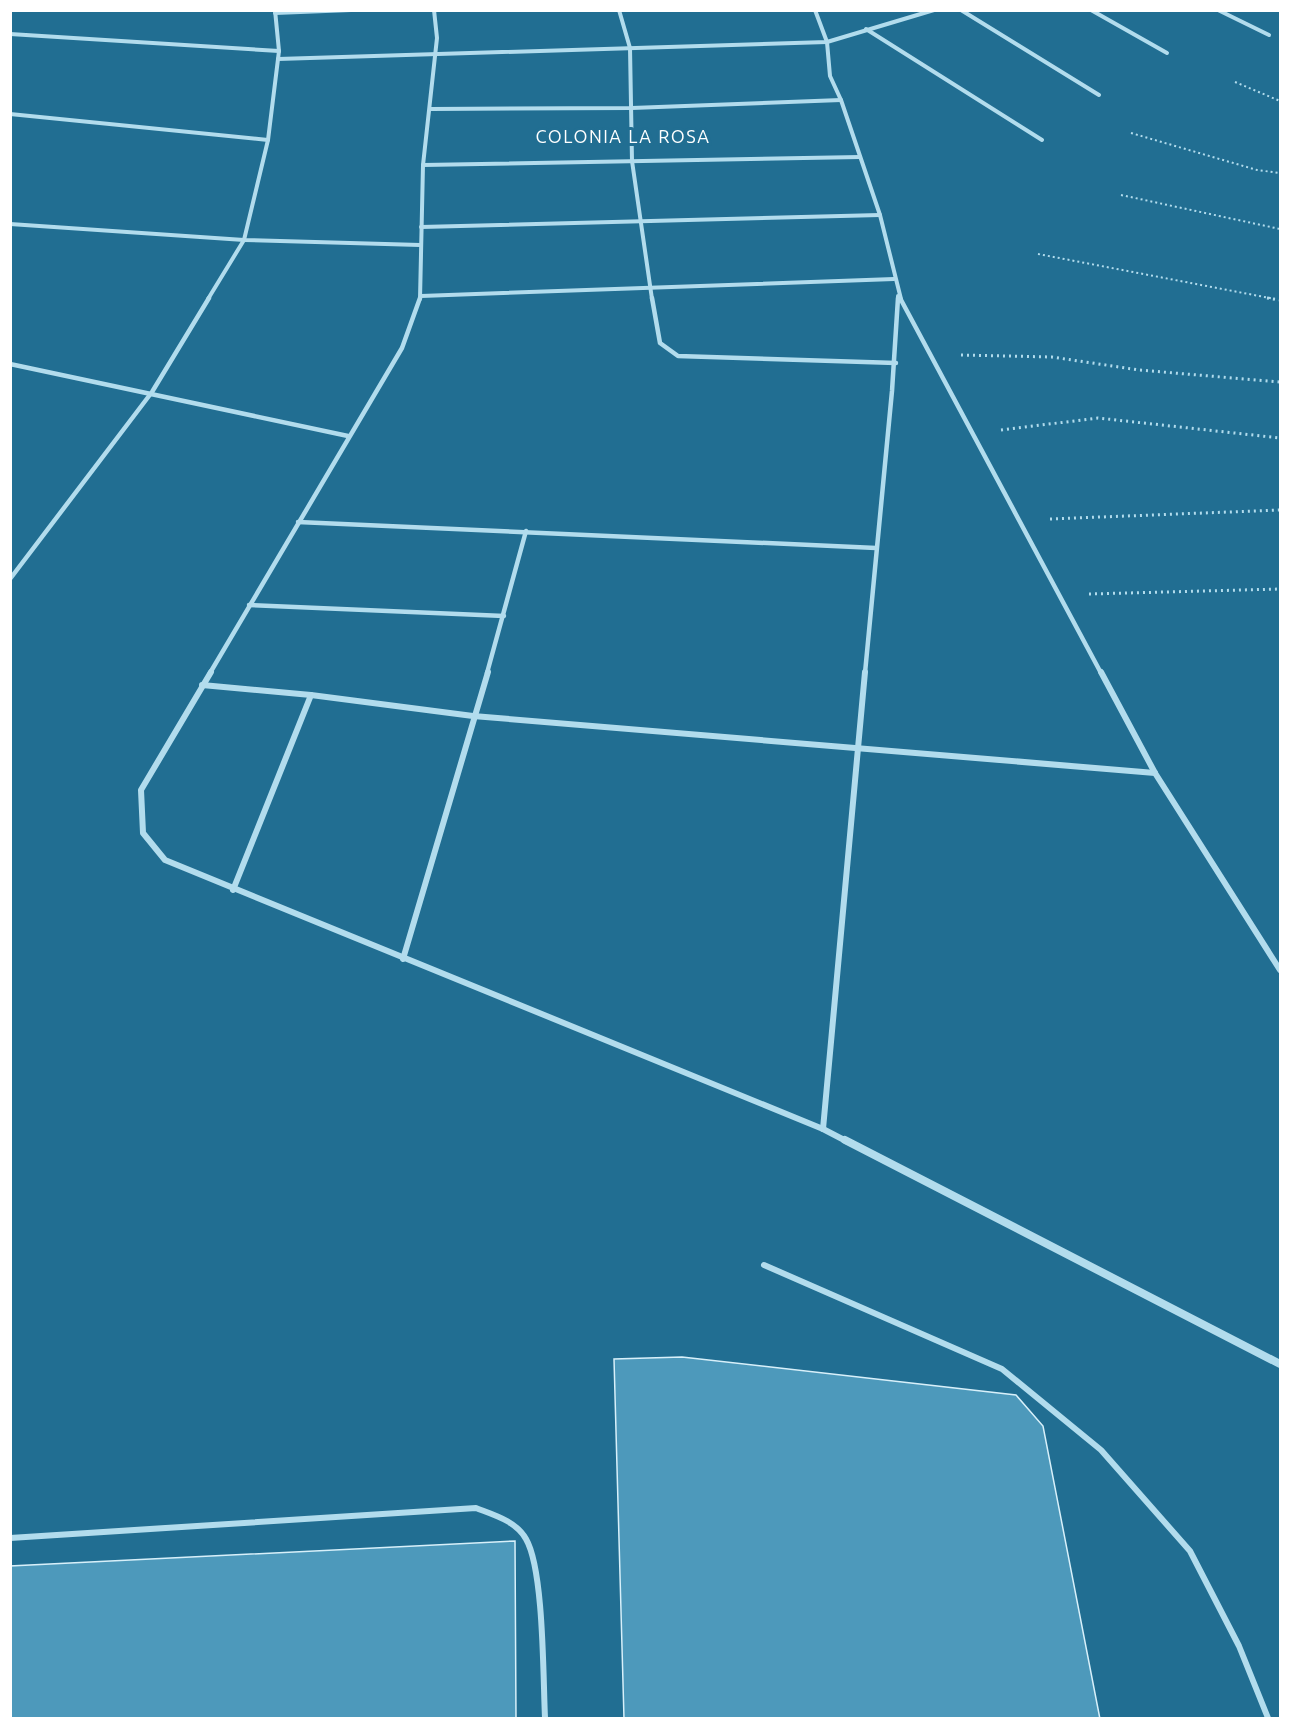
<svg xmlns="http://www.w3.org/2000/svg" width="1291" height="1729" viewBox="0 0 1291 1729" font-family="Ubuntu,sans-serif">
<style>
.building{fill:#4d99bb;stroke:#d8f0fa;stroke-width:1.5}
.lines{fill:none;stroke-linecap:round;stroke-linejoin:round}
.path-far1{stroke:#b2dced;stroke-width:2;stroke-dasharray:2 3;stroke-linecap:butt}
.path{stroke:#b2dced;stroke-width:3;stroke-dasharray:2 4;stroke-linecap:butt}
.lane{stroke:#b2dced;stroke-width:6}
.street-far3{stroke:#b2dced;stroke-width:4}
.street-far2{stroke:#b2dced;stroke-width:4.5}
.street-far1{stroke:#b2dced;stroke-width:6}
.street{stroke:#b2dced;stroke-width:8}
.labels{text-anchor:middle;stroke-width:6;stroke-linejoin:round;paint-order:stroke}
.far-neighbourhood-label{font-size:18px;letter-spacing:1.5px;fill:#fff;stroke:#216e92}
</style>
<rect width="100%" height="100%" fill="#216e92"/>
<g class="building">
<polygon points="682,1357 1016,1395 1043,1426 1100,1719 624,1719 614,1359"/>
<polygon points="515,1541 516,1719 10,1719 10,1566"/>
</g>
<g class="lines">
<g class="path-far1">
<polyline points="1235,82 1280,101"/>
<polyline points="1131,133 1257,170 1280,173"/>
<polyline points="1121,195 1280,229"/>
<polyline points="1038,254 1275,299"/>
</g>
<g class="path">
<polyline points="1267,298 1280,300"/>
<polyline points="961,355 1052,357 1139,370 1280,382"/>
<polyline points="1001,430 1098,418 1280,438"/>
<polyline points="1050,519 1280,510"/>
<polyline points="1089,594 1280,589"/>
</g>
<g class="lane">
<polyline points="764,1265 1002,1369 1101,1450 1190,1551 1239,1646 1268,1718"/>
<path d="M 10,1538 L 476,1508 C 494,1515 516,1521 526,1539 C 544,1570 543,1678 545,1718"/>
</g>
<g class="street-far3">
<polyline points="619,10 630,48 632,161 652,299"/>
<polyline points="815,10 827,42 830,76 841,100 880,215 901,299"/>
<polyline points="961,10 1099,95"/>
<polyline points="1091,10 1167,53"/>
<polyline points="1218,10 1269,35"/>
<polyline points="275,13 351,10"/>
<polyline points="866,29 1042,140"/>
<polyline points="10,34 279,51"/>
<polyline points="278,59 827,42 934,10"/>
<polyline points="431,109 632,108 841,100"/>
<polyline points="10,114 268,140"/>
<polyline points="423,165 860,157"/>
<polyline points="10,224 244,240 420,245"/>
<polyline points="421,227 880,215"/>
<polyline points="421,296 894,279"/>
<polyline points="208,299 244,240 268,140 279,51 275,10"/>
<polyline points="420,299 423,165 437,38 434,10"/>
<polyline points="898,299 898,296"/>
</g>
<g class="street-far2">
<polyline points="652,298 660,343 678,356 896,363"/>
<polyline points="900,298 1101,673"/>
<polyline points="10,364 348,436"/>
<polyline points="298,522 876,548"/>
<polyline points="10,579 152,392 209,298"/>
<polyline points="249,605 504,616"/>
<polyline points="210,673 402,348 420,298"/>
<polyline points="487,673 526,531"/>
<polyline points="865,673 892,391 898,298"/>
</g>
<g class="street-far1">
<polyline points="211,672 141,790 143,833 165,860 823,1129 848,1142"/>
<polyline points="1101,672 1155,773 1280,970"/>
<polyline points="202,685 311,695 473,716 1155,773"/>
<polyline points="233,890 311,695"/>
<polyline points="403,959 488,672"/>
<polyline points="823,1129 865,672"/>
</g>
<polyline class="street" points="845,1140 1280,1364"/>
</g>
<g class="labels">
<g class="far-neighbourhood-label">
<text x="623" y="143">COLONIA LA ROSA</text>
</g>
</g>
<rect width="1291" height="1729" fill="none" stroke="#ffffff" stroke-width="24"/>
</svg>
